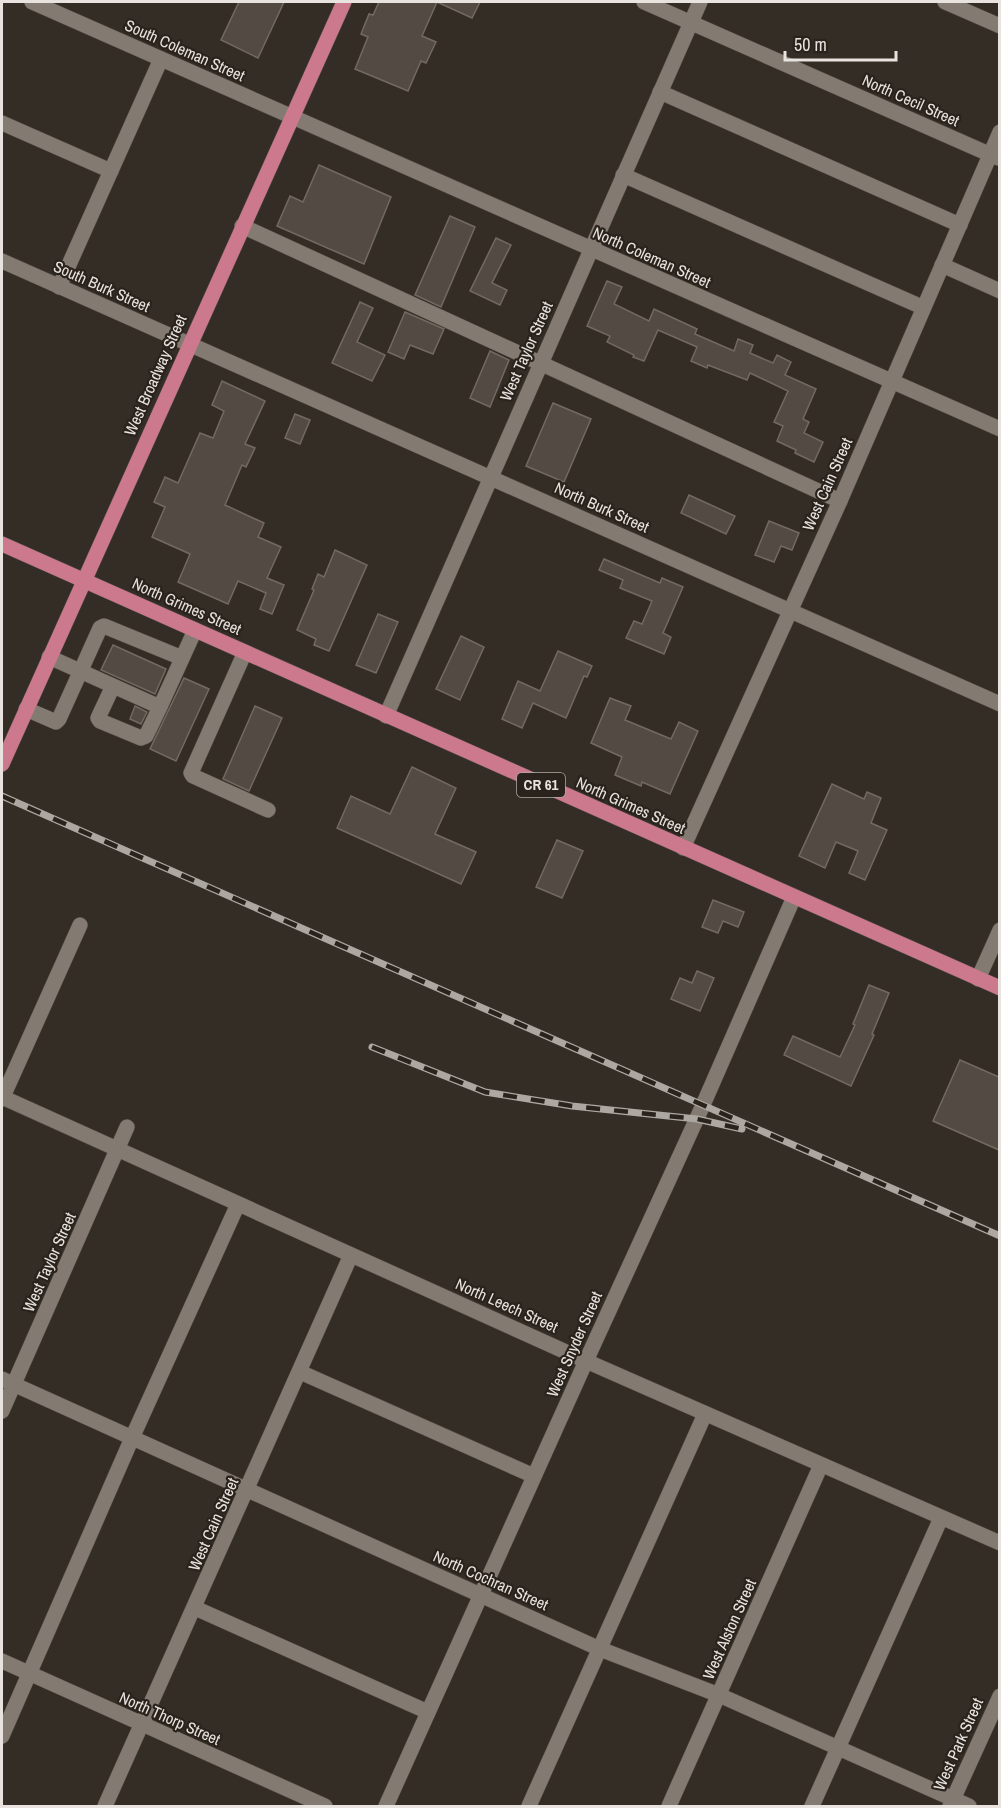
<svg xmlns="http://www.w3.org/2000/svg" width="1001" height="1808" viewBox="0 0 1001 1808" font-family="'Archivo Narrow',sans-serif">
<style>
.building{fill:#534b43;stroke:#726a61;stroke-width:1.5}
.lines{fill:none;stroke-linecap:round;stroke-linejoin:round}
.minor-casing{stroke:#514b44;stroke-width:16}
.major-casing{stroke:#514b44;stroke-width:16}
.minor{stroke:#837b72;stroke-width:15}
.major{stroke:#cd798d;stroke-width:15}
.rail-casing{stroke:#ada7a1;stroke-width:7}
.rail{stroke:#2a231c;stroke-width:4.5;stroke-dasharray:14;stroke-linecap:butt}
.labels{text-anchor:middle;stroke-width:4.5;stroke-linejoin:round;paint-order:stroke}
.shield{fill:#2a231c;stroke:#afa9a4;stroke-width:1.5}
.shield-label{font-size:15px;font-weight:bold;fill:#e8e3de}
.street-label{font-size:16px;fill:#e8e3de;stroke:#2a231c}
</style>
<rect width="100%" height="100%" fill="#342d25"/>
<g class="building">
<polygon points="239,2 284,2 258,58 221,40"/>
<polygon points="379,2 480,2 472,18 437,2 422,36 436,42 426,63 421,61 408,91 355,69 368,37 361,34 369,14 373,15"/>
<polygon points="319,165 391,197 364,264 277,226 290,196 303,202"/>
<polygon points="450,216 475,227 441,307 415,295"/>
<polygon points="496,238 511,245 492,283 507,290 500,305 470,291"/>
<polygon points="607,281 622,287 614,304 649,321 654,309 697,329 695,334 734,351 738,339 753,345 750,353 773,363 777,355 791,362 785,375 816,389 803,419 809,422 804,433 823,442 814,462 795,453 796,450 777,441 783,426 774,422 788,391 750,373 747,380 708,365 707,368 691,361 697,347 658,330 644,361 633,357 634,355 607,342 610,336 587,326"/>
<polygon points="360,302 373,308 357,342 385,355 372,381 332,363"/>
<polygon points="405,312 444,329 433,354 410,345 404,359 388,352"/>
<polygon points="490,351 509,360 490,407 470,398"/>
<polygon points="222,381 265,401 245,444 255,448 246,467 242,465 225,505 264,523 258,537 281,547 267,578 284,585 272,614 260,609 266,593 238,581 228,604 178,582 190,554 152,537 165,507 154,502 165,477 178,483 200,433 213,438 224,411 212,405"/>
<polygon points="553,403 591,419 564,482 526,466"/>
<polygon points="295,414 310,420 300,444 285,438"/>
<polygon points="689,495 735,516 726,534 681,513"/>
<polygon points="769,521 799,533 792,550 781,546 774,562 755,555"/>
<polygon points="335,550 367,565 329,651 314,645 316,639 297,630 314,590 312,589 318,574 324,577"/>
<polygon points="604,559 660,583 662,578 683,587 663,633 671,637 664,654 626,638 634,621 642,624 652,601 620,588 623,580 599,570"/>
<polygon points="378,614 398,622 376,673 356,665"/>
<polygon points="461,636 484,647 460,700 436,689"/>
<polygon points="113,645 166,669 155,694 101,670"/>
<polygon points="558,651 592,666 587,677 584,676 566,718 533,703 522,728 502,719 518,681 540,691"/>
<polygon points="184,678 209,689 176,761 150,749"/>
<polygon points="610,698 631,706 625,720 671,739 679,722 698,731 670,794 642,782 641,786 615,775 622,757 591,743"/>
<polygon points="135,706 147,712 141,724 130,719"/>
<polygon points="255,706 282,718 249,791 223,779"/>
<polygon points="412,767 456,788 435,834 476,852 461,884 337,828 351,796 390,814"/>
<polygon points="832,784 864,799 867,792 881,798 871,823 887,830 865,880 849,873 858,851 836,842 825,868 799,856"/>
<polygon points="557,840 583,851 562,898 536,887"/>
<polygon points="713,900 744,912 738,927 723,921 718,933 702,927"/>
<polygon points="697,971 714,978 700,1011 671,999 680,978 692,983"/>
<polygon points="869,985 889,993 872,1034 874,1035 851,1086 784,1055 793,1036 840,1057 855,1025 853,1024"/>
<polygon points="960,1060 999,1077 999,1150 933,1121"/>
</g>
<g class="lines">
<g class="minor-casing">
<g id="minor">
<polyline points="32,2 1000,429"/>
<polyline points="644,2 998,158"/>
<polyline points="945,2 1000,26"/>
<polyline points="660,92 960,225"/>
<polyline points="2,123 111,171"/>
<polyline points="623,175 922,307"/>
<polyline points="242,226 840,501"/>
<polyline points="2,261 1000,704"/>
<polyline points="942,265 1000,291"/>
<polyline points="59,287 161,59"/>
<polyline points="245,652 191,773 193,776 268,810"/>
<path d="M 49,657 C 86,674 123,690 160,707 L 146,736 L 141,738 L 100,721 L 98,718 L 113,686"/>
<polyline points="160,707 195,630"/>
<polyline points="26,709 56,722 59,719 100,628 104,626 182,658"/>
<polyline points="386,716 700,2"/>
<polyline points="683,848 840,501 1000,132"/>
<polyline points="978,979 1000,930"/>
<polyline points="2,1097 586,1361 1000,1543"/>
<polyline points="2,1099 80,925"/>
<polyline points="300,1372 534,1476"/>
<polyline points="2,1379 600,1649 719,1695 969,1806"/>
<polyline points="2,1411 127,1127"/>
<polyline points="195,1608 428,1712"/>
<polyline points="2,1661 325,1806"/>
<polyline points="2,1736 132,1438 238,1204"/>
<polyline points="105,1806 351,1255"/>
<polyline points="386,1806 586,1361 703,1105 794,897"/>
<polyline points="529,1806 705,1414"/>
<polyline points="669,1806 821,1465"/>
<polyline points="812,1806 941,1518"/>
<polyline points="950,1806 1000,1696"/>
</g>
</g>
<g class="major-casing">
<g id="major">
<polyline points="2,544 1000,988"/>
<polyline points="2,764 344,2"/>
</g>
</g>
<use href="#minor" class="minor"/>
<use href="#major" class="major"/>
<g class="rail-casing">
<g id="rail">
<polyline points="2,796 1000,1236"/>
<polyline points="372,1047 485,1092 572,1106 697,1119 742,1129"/>
</g>
</g>
<use href="#rail" class="rail"/>
</g>
<g class="labels">
<rect class="shield" x="517" y="773" width="48" height="24" rx="4.5"/>
<g class="shield-label">
<text x="541" y="790">CR 61</text>
</g>
<g class="street-label">
<text transform="translate(185 50) rotate(24)" y="6">South Coleman Street</text>
<text transform="translate(911 100) rotate(24)" y="6">North Cecil Street</text>
<text transform="translate(652 257) rotate(24)" y="6">North Coleman Street</text>
<text transform="translate(102 286) rotate(24)" y="6">South Burk Street</text>
<text transform="translate(526 351) rotate(-66)" y="6">West Taylor Street</text>
<text transform="translate(155 375) rotate(-66)" y="6">West Broadway Street</text>
<text transform="translate(827 484) rotate(-66)" y="6">West Cain Street</text>
<text transform="translate(602 507) rotate(24)" y="6">North Burk Street</text>
<text transform="translate(187 606) rotate(24)" y="6">North Grimes Street</text>
<text transform="translate(631 805) rotate(24)" y="6">North Grimes Street</text>
<text transform="translate(49 1262) rotate(-66)" y="6">West Taylor Street</text>
<text transform="translate(507 1305) rotate(24)" y="6">North Leech Street</text>
<text transform="translate(574 1344) rotate(-66)" y="6">West Snyder Street</text>
<text transform="translate(213 1524) rotate(-66)" y="6">West Cain Street</text>
<text transform="translate(491 1580) rotate(24)" y="6">North Cochran Street</text>
<text transform="translate(729 1629) rotate(-66)" y="6">West Alston Street</text>
<text transform="translate(170 1718) rotate(24)" y="6">North Thorp Street</text>
<text transform="translate(958 1744) rotate(-66)" y="6">West Park Street</text>
</g>
</g>
<rect width="1001" height="1808" fill="none" stroke="#e8e3de" stroke-width="6"/>
<path d="M785 51v9h111v-9" fill="none" stroke="#e8e3de" stroke-width="3"/>
<text x="794" y="51" font-size="18" fill="#e8e3de" stroke="#2a231c" stroke-width="4.5" paint-order="stroke">50 m</text>
</svg>
